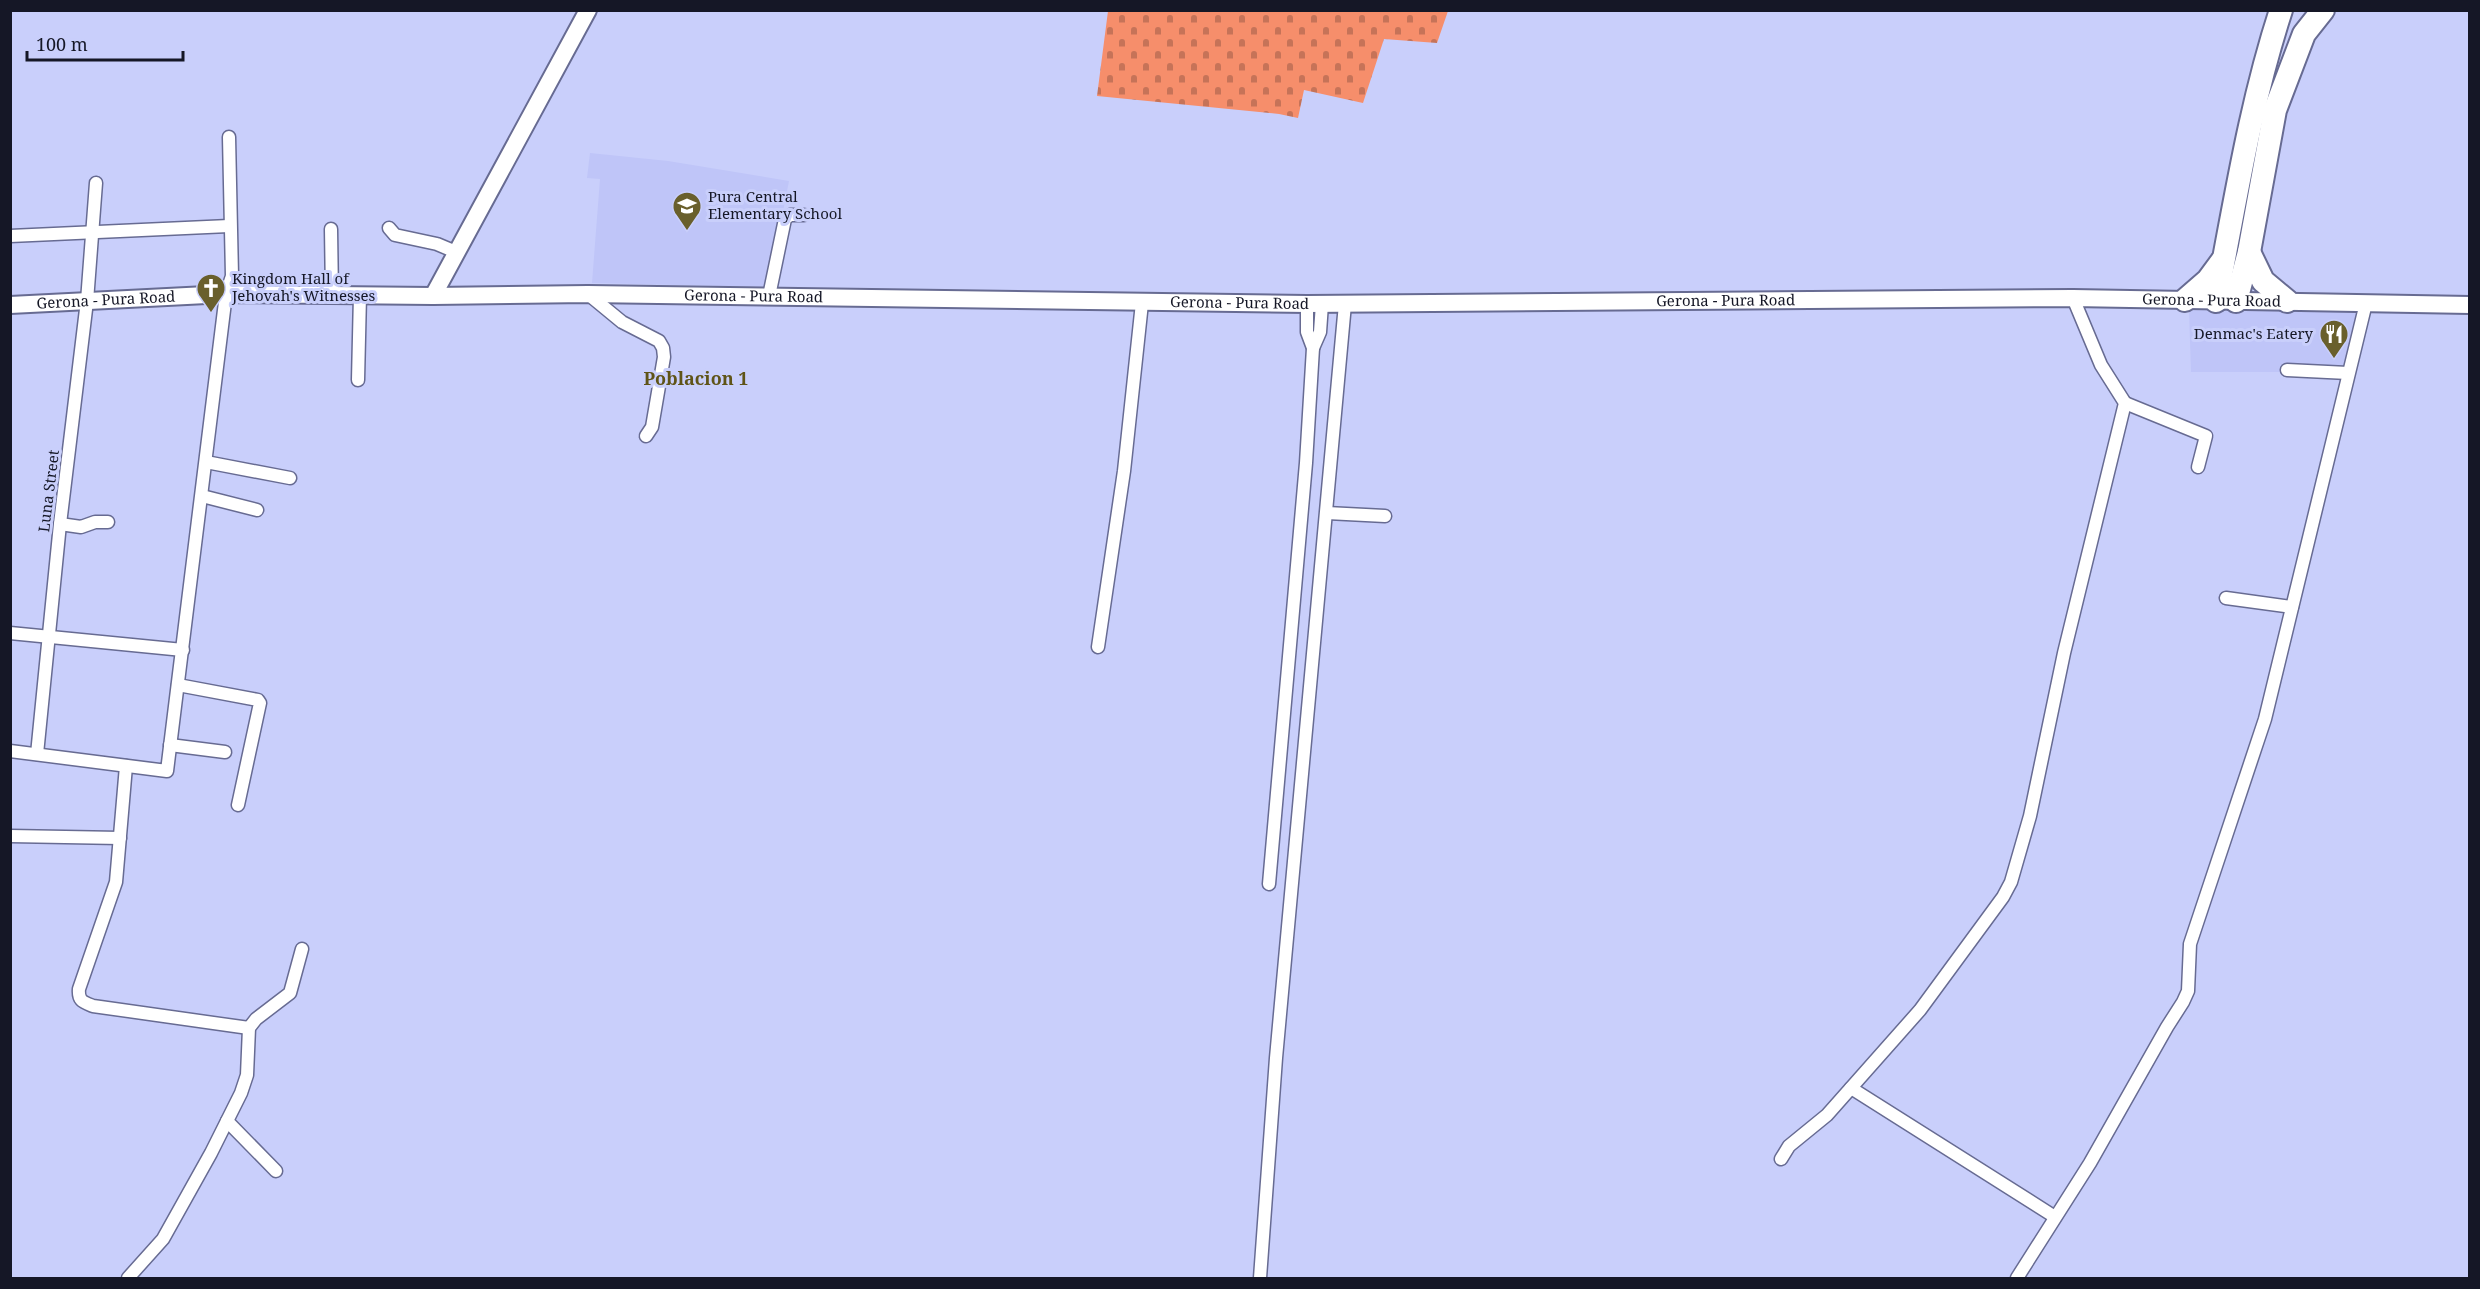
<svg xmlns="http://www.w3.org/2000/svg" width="2480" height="1289" viewBox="0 0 2480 1289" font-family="'Noto Serif',serif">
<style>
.built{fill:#bfc5f8}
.cemetery{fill:url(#cemetery-stones)}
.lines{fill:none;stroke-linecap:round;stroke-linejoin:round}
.street-casing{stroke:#676b92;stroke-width:15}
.secondary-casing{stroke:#676b92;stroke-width:20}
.highway-casing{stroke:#676b92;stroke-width:26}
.street{stroke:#fff;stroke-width:12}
.secondary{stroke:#fff;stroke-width:16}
.highway{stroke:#fff;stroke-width:22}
.labels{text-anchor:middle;stroke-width:6;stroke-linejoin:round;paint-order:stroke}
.poi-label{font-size:15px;fill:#151726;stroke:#c9cffb;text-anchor:start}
.street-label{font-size:15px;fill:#151726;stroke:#c9cffb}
.quarter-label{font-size:18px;font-weight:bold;fill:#5f5417;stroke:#c9cffb}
</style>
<defs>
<pattern id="cemetery-stones" width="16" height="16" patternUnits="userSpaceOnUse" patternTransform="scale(1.5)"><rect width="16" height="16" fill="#f68e6b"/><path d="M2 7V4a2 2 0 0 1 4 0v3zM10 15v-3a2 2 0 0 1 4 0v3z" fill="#c67358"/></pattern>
</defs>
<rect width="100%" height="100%" fill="#c9cffb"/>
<g class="built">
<polygon points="590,153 668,161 789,181 768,287 592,283 600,179 587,178"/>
<polygon points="2189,310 2361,312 2345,372 2191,372"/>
</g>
<polygon class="cemetery" points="1108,11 1108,10 1448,11 1437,43 1384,39 1363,103 1304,90 1298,118 1279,114 1097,96"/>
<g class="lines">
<g class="street-casing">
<g id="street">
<polyline points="389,228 395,235 437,244 456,252"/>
<polyline points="331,229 332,295"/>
<polyline points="10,236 229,226"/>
<polyline points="588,294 622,322 659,341 663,348 664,357 652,427 646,436"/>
<polyline points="769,296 785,219 790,215 804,215"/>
<polyline points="1313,348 1320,332 1322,304"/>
<polyline points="2287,370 2348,373"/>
<polyline points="358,380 360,295"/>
<polyline points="2125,403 2206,436 2198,467"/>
<polyline points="206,462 290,478"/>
<polyline points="202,496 257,510"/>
<polyline points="1327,513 1385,516"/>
<polyline points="60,524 81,527 95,522 108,522"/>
<polyline points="2226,598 2292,607"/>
<polyline points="10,633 183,650"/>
<polyline points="1098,647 1124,471 1142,303"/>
<polyline points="178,685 258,700 260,703 238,805"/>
<polyline points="170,745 225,752"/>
<polyline points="10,751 167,771 226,294 232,276 229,137"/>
<polyline points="37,754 60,524 87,301 96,183"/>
<path d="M 126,766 L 116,882 L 79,989 C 78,1001 83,1002 93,1006 L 249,1028"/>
<polyline points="10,836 120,838"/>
<polyline points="1269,884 1306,463 1313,348 1307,332 1307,304"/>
<polyline points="1851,1088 2055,1217"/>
<polyline points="227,1121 276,1171"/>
<polyline points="1781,1159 1789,1146 1827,1115 1920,1010 2003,897 2011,882 2030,816 2064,653 2125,403 2101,365 2073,298"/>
<polyline points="128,1278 163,1239 211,1153 241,1093 247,1075 249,1028 256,1019 290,993 302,949"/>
<polyline points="1260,1278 1276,1058 1345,304"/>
<polyline points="2017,1278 2090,1163 2167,1027 2183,1002 2188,991 2190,944 2265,719 2366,303"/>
</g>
</g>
<g class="secondary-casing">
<g id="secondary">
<polyline points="433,296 588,10"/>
<path id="s1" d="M 10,305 L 226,294 L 433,296 L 588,294 L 1307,304 L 2073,298 L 2470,305"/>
</g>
</g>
<g class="highway-casing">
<g id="highway">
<polyline points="2249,252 2263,281 2287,301"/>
<polyline points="2185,300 2208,280 2222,261"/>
<path d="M 2216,301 C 2235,203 2250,105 2281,10"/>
<polyline points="2236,301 2249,252 2275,110 2304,34 2323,10"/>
</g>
</g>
<use href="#street" class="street"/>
<use href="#secondary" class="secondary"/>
<use href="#highway" class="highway"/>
</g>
<defs>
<g id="school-pin" transform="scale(1.5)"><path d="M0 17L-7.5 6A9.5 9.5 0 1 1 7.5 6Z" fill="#695f2c" stroke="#c9cffb"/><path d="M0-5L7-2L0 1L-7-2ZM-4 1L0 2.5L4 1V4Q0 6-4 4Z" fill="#fff"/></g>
<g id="church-pin" transform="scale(1.5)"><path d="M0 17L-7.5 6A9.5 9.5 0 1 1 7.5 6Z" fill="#695f2c" stroke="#c9cffb"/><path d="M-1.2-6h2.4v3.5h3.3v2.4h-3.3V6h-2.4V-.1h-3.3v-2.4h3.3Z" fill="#fff"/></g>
<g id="restaurant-pin" transform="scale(1.5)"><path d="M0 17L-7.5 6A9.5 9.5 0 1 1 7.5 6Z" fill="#695f2c" stroke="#c9cffb"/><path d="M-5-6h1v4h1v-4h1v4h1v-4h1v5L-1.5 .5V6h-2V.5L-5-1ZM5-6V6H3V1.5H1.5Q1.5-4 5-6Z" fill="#fff"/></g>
</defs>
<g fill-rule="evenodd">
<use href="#school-pin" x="687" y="206"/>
<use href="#church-pin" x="211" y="288"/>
<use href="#restaurant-pin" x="2334" y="334"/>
</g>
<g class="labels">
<g class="poi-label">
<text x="708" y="202">Pura Central<tspan x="708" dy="17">Elementary School</tspan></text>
<text x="232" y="284">Kingdom Hall of<tspan x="232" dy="17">Jehovah's Witnesses</tspan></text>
<text x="2313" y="339" text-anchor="end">Denmac's Eatery</text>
</g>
<g class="street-label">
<text dy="5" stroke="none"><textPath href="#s1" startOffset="744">Gerona - Pura Road</textPath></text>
<text dy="5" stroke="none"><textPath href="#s1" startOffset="96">Gerona - Pura Road</textPath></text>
<text dy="5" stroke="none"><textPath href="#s1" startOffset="2202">Gerona - Pura Road</textPath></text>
<text dy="5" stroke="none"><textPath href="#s1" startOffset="1716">Gerona - Pura Road</textPath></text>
<text dy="5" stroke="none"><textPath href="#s1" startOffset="1230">Gerona - Pura Road</textPath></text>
<text transform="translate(49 491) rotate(-83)" y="5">Luna Street</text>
</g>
<g class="quarter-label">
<text x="696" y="385">Poblacion 1</text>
</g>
</g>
<rect width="2480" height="1289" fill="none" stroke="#151726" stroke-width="24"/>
<path d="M27 51v9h156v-9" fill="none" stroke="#151726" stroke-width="3"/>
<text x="36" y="51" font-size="18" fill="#151726" stroke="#c9cffb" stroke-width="4.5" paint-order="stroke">100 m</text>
</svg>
